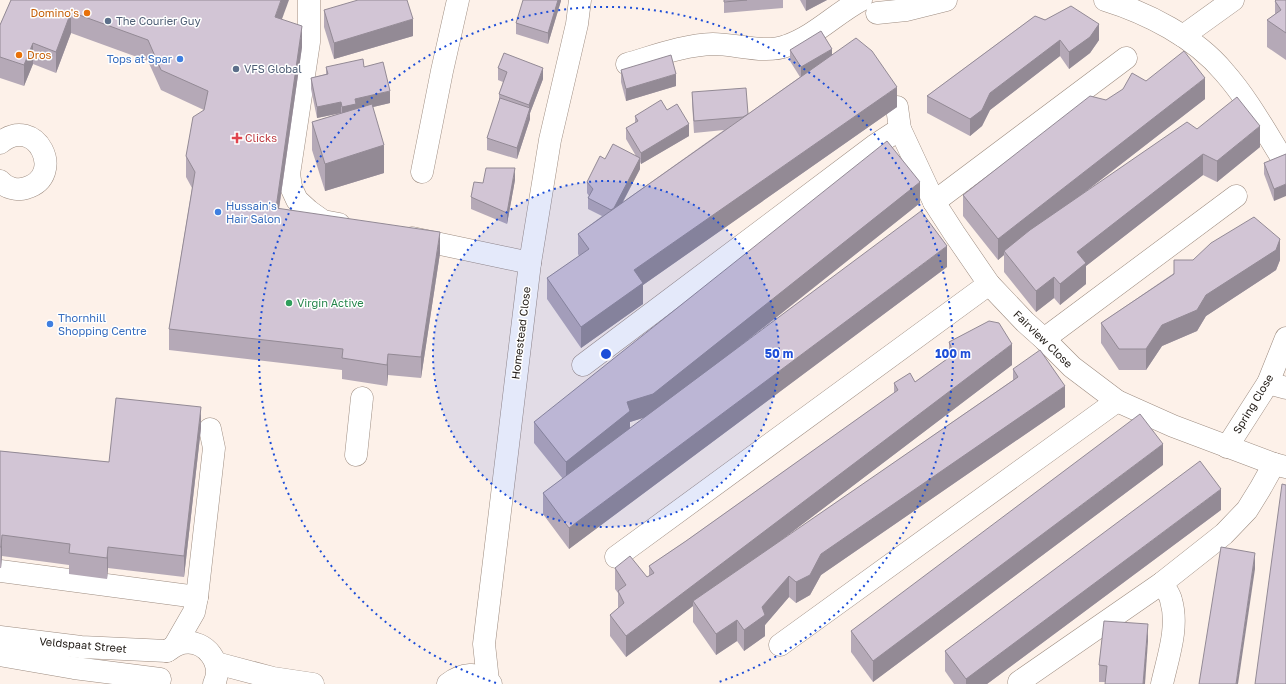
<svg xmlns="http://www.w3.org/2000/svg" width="1286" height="684" viewBox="0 0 1286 684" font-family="'Golos Text',sans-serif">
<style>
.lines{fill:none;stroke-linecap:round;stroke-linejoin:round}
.minor-casing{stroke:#9d8c80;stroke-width:23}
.minor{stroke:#fff;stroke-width:22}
.wall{fill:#b5a9b7;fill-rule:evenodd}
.shaded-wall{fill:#938a95}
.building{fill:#d2c5d5;stroke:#938a95}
.ring{fill:none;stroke:#1d4ed8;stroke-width:2;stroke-dasharray:2 4}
.food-dot{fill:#e8710a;stroke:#fff;stroke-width:1.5}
.service-dot{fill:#5c6f8a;stroke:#fff;stroke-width:1.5}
.shop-dot{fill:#3f7fe0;stroke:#fff;stroke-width:1.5}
.health-dot{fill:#e0444e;stroke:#fff;stroke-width:1.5}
.leisure-dot{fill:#2e9e5b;stroke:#fff;stroke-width:1.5}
.labels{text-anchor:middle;stroke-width:3;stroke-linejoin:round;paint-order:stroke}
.food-label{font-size:11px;fill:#c56008;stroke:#fff;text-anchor:end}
.service-label{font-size:11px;fill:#4e5e75;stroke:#fff;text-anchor:start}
.shop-label{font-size:11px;fill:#366cbe;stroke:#fff;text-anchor:start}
.health-label{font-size:11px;fill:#be3a42;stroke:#fff;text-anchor:start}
.leisure-label{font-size:11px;fill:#27864d;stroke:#fff;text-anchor:start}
.street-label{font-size:11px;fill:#1f1914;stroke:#fff}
.centre{fill:#1d4ed8;stroke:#fff;stroke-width:2}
.ring-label{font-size:12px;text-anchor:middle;font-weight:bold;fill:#1d4ed8;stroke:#fff;stroke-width:3;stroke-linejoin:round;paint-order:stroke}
</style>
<rect width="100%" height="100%" fill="#fdf1e9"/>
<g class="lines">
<g class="minor-casing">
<g id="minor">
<polyline points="309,0 309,42 289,174 291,187 297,200 309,211 323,221 339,224"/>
<path d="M 1105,0 C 1147,13 1195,37 1224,72 C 1247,98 1264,129 1282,158"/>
<polyline points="877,13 906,10 946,0"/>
<polyline points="1183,36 1233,0"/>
<path d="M 627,64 C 655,56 684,45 713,44 C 736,44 765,54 786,46 C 815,36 835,14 861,0"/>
<polyline points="897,107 900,129 934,202 954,233 989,284 1025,322 1044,339 1072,367 1117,401 1173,426 1274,464 1286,467"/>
<path d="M 0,143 C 36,113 67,176 26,188 C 17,191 6,188 0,181"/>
<polyline points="422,172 442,71 458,0"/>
<polyline points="934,202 1126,58"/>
<polyline points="412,238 530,263"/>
<polyline points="1044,339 1236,196"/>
<polyline points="583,365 874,146 900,129"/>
<polyline points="1268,383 1286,388"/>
<polyline points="1227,447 1268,383 1286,338"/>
<polyline points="356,455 362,398"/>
<polyline points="616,557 989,284"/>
<polyline points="0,571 197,597"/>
<path d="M 1162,583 C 1165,589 1170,594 1171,600 C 1179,627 1168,657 1162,684"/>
<polyline points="0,637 81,647 167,651"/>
<polyline points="175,645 194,612 197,597 214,448 210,429"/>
<polyline points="780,645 1117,401"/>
<path d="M 167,651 C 172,648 177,644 183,643 C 206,639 224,664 214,684"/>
<polyline points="0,655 74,668 160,679"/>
<polyline points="216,663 273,678 313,684"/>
<polyline points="488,681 484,644 530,263 550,140 577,24 580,0"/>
<polyline points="1019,682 1162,583 1224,534 1247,510 1260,489 1274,464"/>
<path d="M 448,684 C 461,674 479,670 491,684"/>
</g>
</g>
<use href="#minor" class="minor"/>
</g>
<g class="wall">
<polygon points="11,0 282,19 302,47 279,209 440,253 421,378 388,375 387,386 342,379 342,370 169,350 169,329 192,188 186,177 186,156 204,110 161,90 148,61 71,33 56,73 33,64 24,86 0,78 0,25"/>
<polygon points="561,0 548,44 516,34 516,23"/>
<polygon points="724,0 783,0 783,8 724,13"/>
<polygon points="800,0 827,0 806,11"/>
<polygon points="1286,0 1286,60 1267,47 1267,20 1275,14 1275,1"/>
<polygon points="324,10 413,36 334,59 324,27"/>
<polygon points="1035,16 1099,40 1090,53 1069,69 1060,56 990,110 982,126 970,136 927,113 927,96"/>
<polygon points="790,50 832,54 897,107 643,285 643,304 581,348 547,299 547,278 579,256 578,254 578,234 602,216 588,209 588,198 589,196 587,193 587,182 605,159 636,156 626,139 626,128 635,123 635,116 667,110 689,136 641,164 640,162 640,169 623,202 724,130 694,133 692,103 692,92 748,114 800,77 790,61"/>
<polygon points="326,67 364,67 390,103 373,107 384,173 325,191 312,150 312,122 341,113 317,118 311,89 311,78 326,74"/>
<polygon points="498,68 543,79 530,113 530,119 517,159 487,150 487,138 499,104 499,94 503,82 498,80"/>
<polygon points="621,70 676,86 626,101 621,82"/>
<polygon points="1146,81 1205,99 1084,193 1197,129 1260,147 1217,182 1203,175 1086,266 1086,284 1060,305 1054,298 1036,312 1004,272 1004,255 998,260 963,216 963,195 1106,100"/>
<polygon points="1286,154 1274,201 1264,174 1264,163"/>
<polygon points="515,180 507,224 471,209 471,197 483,183"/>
<path d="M 920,203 L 728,356 L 947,267 L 569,549 L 543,514 L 543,493 L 563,479 L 534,443 L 534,422 ZM 645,417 L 630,429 L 630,422 Z"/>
<polygon points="1193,260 1280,260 1276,270 1206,316 1197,331 1162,346 1146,370 1119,370 1101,343 1101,323"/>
<polygon points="949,342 1012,365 771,548 1013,380 1013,369 1065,407 821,575 810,595 796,603 789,597 765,625 765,636 744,651 737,641 716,655 693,622 693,606 626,657 610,636 610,615 618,608 618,593 615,589 615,568 647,577 649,576 649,566 686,541 894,393 894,383 915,382 949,358"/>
<polygon points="201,428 184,577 108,568 107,579 69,574 69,565 2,556 1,568 0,568 0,451 109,462"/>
<polygon points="1163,465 873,682 851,652 851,631"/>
<polygon points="1221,510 987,684 954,684 945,671 945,651"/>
<polygon points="1148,641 1105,682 1099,682 1099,665"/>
</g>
<g class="shaded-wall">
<polygon points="281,0 289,0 275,38 275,17"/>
<polygon points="558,0 561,0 561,1 548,44 548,33"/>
<polygon points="806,0 827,0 806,11"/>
<polygon points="71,12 71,33 56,73 56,52"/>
<polygon points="413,19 413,36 334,59 334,43"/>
<polygon points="1099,24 1099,40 1090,53 1069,69 1069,52"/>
<polygon points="302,26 302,47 276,229 276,208"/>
<polygon points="1060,40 1060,56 990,110 982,126 970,136 970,119 990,93"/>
<polygon points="33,43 33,64 24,86 24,65"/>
<polygon points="832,49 832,60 801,79 801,67"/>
<polygon points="543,68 543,79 530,113 530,119 517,159 517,148 529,112 529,105"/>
<polygon points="676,74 676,86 626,101 626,89"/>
<polygon points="1205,78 1205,99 1006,253 1004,251 1004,255 998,260 998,239"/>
<polygon points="897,87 897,107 643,285 643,304 581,348 581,327 634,270"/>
<polygon points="390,91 390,103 356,111 342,119 342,107 355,99"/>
<polygon points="341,102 341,113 317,118 317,107"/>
<polygon points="689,124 689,136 641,164 641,153"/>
<polygon points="1260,126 1260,147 1217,182 1217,161"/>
<polygon points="384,145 384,173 325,191 325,164"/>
<polygon points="1203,154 1203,175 1086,266 1086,284 1060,305 1060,284 1077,252"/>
<polygon points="640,158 640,169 612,222 612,210"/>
<polygon points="515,168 515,180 507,224 507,213"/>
<polygon points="920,182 920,203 653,415 630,422 630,432 566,483 566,462 627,402"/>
<polygon points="1286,184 1286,196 1274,201 1274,189"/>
<polygon points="440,232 440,253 421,378 421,357"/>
<polygon points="1280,239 1280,260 1276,270 1206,316 1197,331 1162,346 1146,370 1146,349 1162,325 1206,295"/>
<polygon points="947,246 947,267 569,549 569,528"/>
<polygon points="1054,277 1054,298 1036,312 1036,291"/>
<polygon points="1012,344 1012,365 696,605 693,601 693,606 626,657 626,636"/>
<polygon points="388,354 388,375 387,386 387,365"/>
<polygon points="1065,386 1065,407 821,575 810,595 796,603 796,582 821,554"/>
<polygon points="201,407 201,428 184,577 184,556"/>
<polygon points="1163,444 1163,465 873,682 873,661"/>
<polygon points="1221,489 1221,510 987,684 966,684 966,679"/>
<polygon points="2,535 2,556 1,568 1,547"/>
<polygon points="108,547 108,568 107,579 107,558"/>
<polygon points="1255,553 1255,569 1238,684 1236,684"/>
<polygon points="789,576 789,597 765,625 765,636 744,651 744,630 762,607"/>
<polygon points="737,620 737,641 716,655 716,634"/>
<polygon points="1148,624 1148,641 1145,684 1143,684"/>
</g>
<g class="building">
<polygon points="11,0 281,0 275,17 302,26 276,208 440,232 421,357 388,354 387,365 342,358 343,349 169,329 195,172 186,156 193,117 204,110 208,91 161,70 148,40 71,12 56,52 33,43 24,65 0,57 0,25"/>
<polygon points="358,0 407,0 413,19 334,43 324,10"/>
<polygon points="523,0 558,0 548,33 516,23"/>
<polygon points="724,0 747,0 724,2"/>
<polygon points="1276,0 1286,0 1286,33 1267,20 1281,10 1275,1"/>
<polygon points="1071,6 1099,24 1090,37 1069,52 1060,40 990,93 982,110 970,119 927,96 1035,16 1045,20"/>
<polygon points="821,31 832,49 801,67 790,50"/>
<polygon points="856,38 872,51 897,87 634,270 643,283 581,327 547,278 589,249 578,234"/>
<polygon points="1184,51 1205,78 998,239 963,195 1090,96 1106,100 1123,89 1132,73 1146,81"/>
<polygon points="504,53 543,68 529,105 499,94 507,72 498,68"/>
<polygon points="671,55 676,74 626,89 621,70"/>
<polygon points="363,59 364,67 383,62 390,91 355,99 356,104 342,107 341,102 317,107 311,78 328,74 326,67"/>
<polygon points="746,88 748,114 743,117 694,121 692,92"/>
<polygon points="1237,97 1260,126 1217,161 1203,154 1077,252 1086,263 1060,284 1054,277 1036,291 1004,251 1030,230 1187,122 1197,129"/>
<polygon points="500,98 530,108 517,148 487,138"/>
<polygon points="661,100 667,110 677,104 689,124 641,153 626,128 638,121 635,116"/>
<polygon points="372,104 384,145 325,164 312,122"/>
<polygon points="887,141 920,182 653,394 627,402 630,411 566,462 534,422"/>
<polygon points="613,144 640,158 614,208 611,210 588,198 593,189 587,182 600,156 605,159"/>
<polygon points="1286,154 1286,184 1274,189 1264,163"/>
<polygon points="486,168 515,168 507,213 471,197 474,182 483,183"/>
<polygon points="921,211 947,246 569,528 543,493"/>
<polygon points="1254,217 1280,239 1276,250 1206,295 1197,310 1162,325 1146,349 1119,349 1101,323 1174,274 1174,260 1193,260 1211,243"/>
<polygon points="989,321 999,323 1012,344 626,636 610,615 624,603 618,591 626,585 615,568 630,556 647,577 654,573 649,566 686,541 898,390 894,383 910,373 915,382 954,354 949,342"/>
<polygon points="1040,350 1065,386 821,554 810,575 796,582 789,576 762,607 765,615 744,630 737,620 716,634 693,601 1018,377 1013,369"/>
<polygon points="116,398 201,407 184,556 108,547 107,558 69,553 70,544 2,535 1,547 0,547 0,451 109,462"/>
<polygon points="1140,414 1163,444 873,661 851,631"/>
<polygon points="1200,461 1221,489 966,679 945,651"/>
<polygon points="1282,484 1286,485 1286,684 1255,684"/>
<polygon points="1221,547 1255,553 1236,684 1199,684"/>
<polygon points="1104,621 1148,624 1143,684 1105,684 1107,666 1099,665"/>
</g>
<circle cx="606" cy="354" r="173" fill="#1d4ed8" fill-opacity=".12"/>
<g class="ring">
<circle cx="606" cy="354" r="173"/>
<path d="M496 683A347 347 0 1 1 716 683"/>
</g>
<g class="food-dot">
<circle cx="87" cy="13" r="4"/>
<circle cx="19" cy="55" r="4"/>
</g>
<g class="service-dot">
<circle cx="108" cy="21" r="4"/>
<circle cx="236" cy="69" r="4"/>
</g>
<g class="shop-dot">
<circle cx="180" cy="59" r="4"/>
<circle cx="218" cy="212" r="4"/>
<circle cx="50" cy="324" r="4"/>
</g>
<path class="health-dot" d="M235 132h4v4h4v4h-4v4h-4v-4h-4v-4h4z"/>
<circle class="leisure-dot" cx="289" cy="303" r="4"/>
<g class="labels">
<g class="food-label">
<text x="79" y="17">Domino's</text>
<text x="27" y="59" text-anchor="start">Dros</text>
</g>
<g class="service-label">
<text x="116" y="25">The Courier Guy</text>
<text x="244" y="73">VFS Global</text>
</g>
<g class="shop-label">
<text x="172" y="63" text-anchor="end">Tops at Spar</text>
<text x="226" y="210">Hussain's<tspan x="226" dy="13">Hair Salon</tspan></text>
<text x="58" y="322">Thornhill<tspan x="58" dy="13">Shopping Centre</tspan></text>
</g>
<g class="health-label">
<text x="245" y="142">Clicks</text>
</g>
<g class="leisure-label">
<text x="297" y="307">Virgin Active</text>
</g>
<g class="street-label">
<text transform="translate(521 333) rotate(-83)" y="4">Homestead Close</text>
<text transform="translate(1043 339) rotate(44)" y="4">Fairview Close</text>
<text transform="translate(1253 404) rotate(-59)" y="4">Spring Close</text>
<text transform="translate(83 645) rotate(5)" y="4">Veldspaat Street</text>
</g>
</g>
<circle cx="606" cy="354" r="6" class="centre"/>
<g class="ring-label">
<text x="779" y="358">50 m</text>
<text x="953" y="358">100 m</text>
</g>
</svg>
